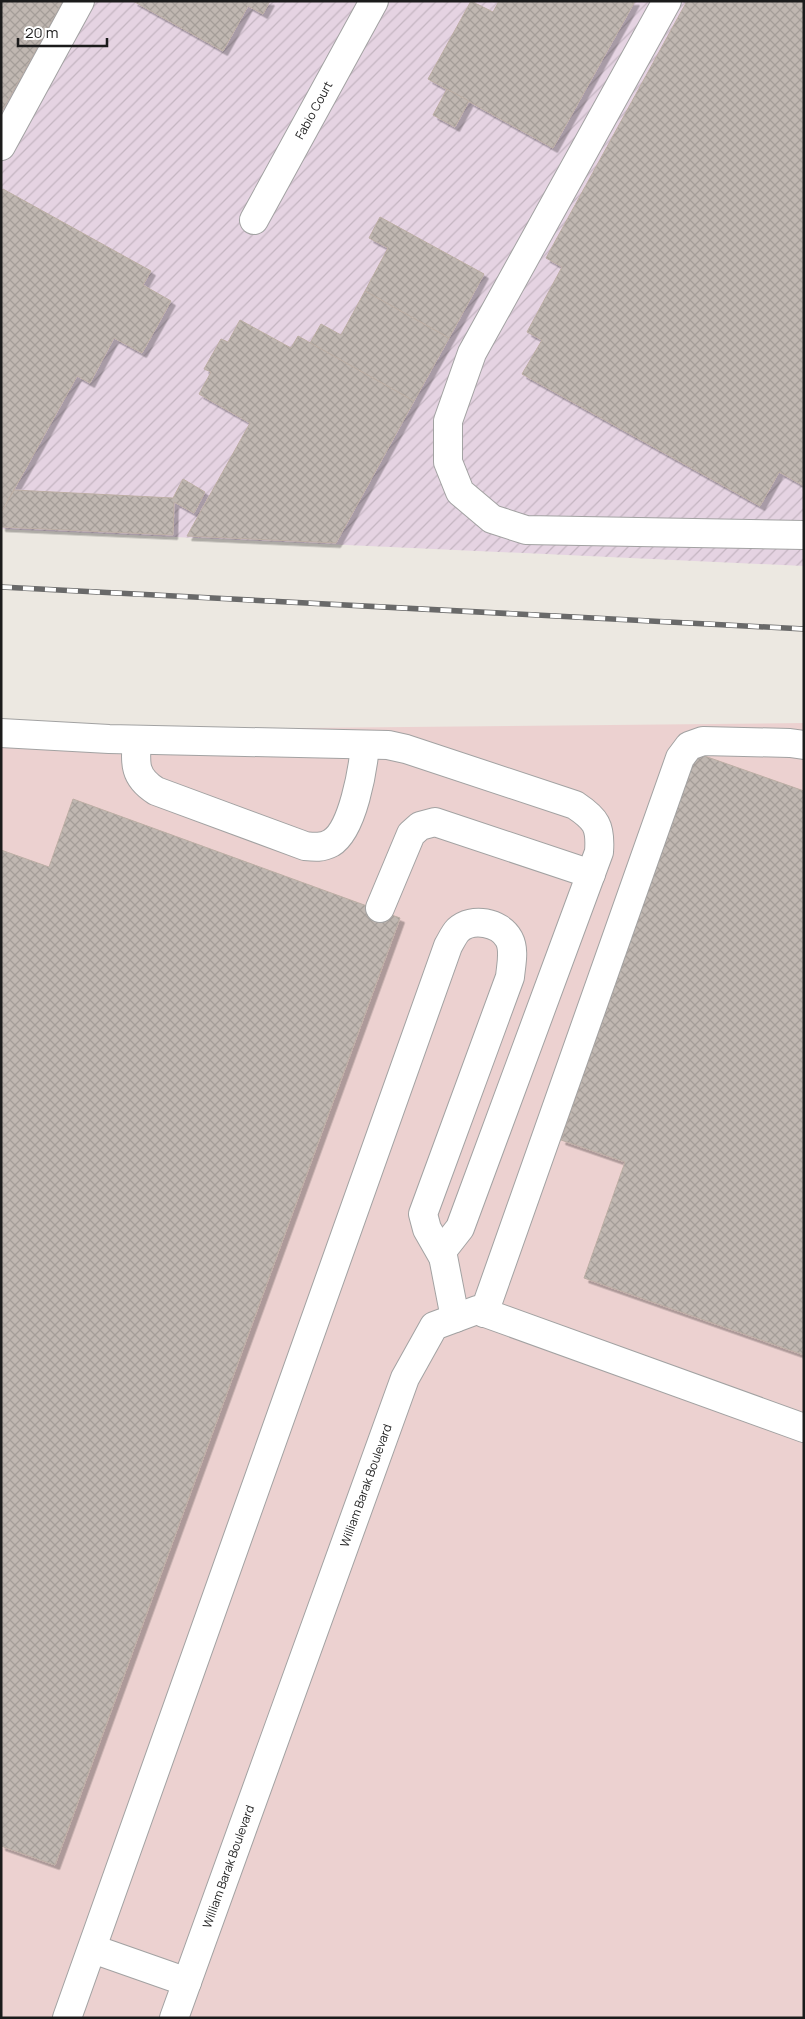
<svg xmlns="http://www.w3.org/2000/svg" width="805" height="2019" viewBox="0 0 805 2019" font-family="Manrope,sans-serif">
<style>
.commercial{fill:#ecd1d0}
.industrial{fill:url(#industrial-furrows)}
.building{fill:url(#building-cross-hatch);stroke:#bcaea4;filter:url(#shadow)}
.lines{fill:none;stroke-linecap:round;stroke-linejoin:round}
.minor-casing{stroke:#a2a2a2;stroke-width:30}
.minor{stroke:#fff;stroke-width:28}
.rail-casing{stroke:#696969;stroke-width:5.5}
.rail{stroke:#fff;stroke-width:4;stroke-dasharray:11;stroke-linecap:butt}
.labels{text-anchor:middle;stroke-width:4.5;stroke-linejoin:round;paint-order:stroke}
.street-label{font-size:12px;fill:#1b1b1b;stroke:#fff}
</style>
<defs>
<pattern id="industrial-furrows" width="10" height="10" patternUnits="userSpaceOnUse" patternTransform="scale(1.25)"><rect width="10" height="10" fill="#e5d3e2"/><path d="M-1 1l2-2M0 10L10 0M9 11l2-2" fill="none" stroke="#c4b5c1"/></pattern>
<pattern id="building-cross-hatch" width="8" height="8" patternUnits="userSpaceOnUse" patternTransform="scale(1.25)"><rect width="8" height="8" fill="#c0b7b1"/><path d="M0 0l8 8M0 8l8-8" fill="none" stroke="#a49d98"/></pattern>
<filter id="shadow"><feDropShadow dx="4.5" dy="4.5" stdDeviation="0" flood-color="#0004"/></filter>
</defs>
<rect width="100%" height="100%" fill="#ece8e1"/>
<polygon class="commercial" points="804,723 804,2018 1,2018 1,731"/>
<polygon class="industrial" points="1,1 804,1 804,566 1,529"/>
<g class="building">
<polygon points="1,1 63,1 1,113"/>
<polygon points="133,1 270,1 263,14 248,6 223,51"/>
<polygon points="471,1 493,12 499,1 635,1 553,148 428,79"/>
<polygon points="687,1 804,1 804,486 779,472 760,506 522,374 542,340 527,332 562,267 546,258"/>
<polygon points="447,89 469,101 455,127 433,115"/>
<polygon points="3,189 151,271 143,285 171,301 142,353 114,338 90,383 77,376 1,513 1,192"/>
<polygon points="380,217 484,274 449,338 365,291 388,248 369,238"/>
<polygon points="365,291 449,338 414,401 310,343 321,324 341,335"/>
<polygon points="240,320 291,348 298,336 414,401 336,543 187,536 250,423 199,394 211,372 204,369 221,339 228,342"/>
<polygon points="183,479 205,492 194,513 174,502 173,535 1,527 1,513 14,490 173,498"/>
<polygon points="696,753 804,791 804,1355 584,1278 625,1162 561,1140"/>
<polygon points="73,799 400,918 55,1865 1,1846 1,850 49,867"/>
</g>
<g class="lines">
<g class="minor-casing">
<g id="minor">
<polyline points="667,1 472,353 448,421 448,462 460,492 492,519 526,530 804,535"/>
<polyline points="1,146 80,1"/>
<path id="s1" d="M 254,220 L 374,1"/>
<path d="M 1,733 L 109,739 L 388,745 L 406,749 L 575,805 C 596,819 601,826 599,852 L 460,1228 L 442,1251 L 455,1318"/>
<path d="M 137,740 C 135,764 134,777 156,791 L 305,846 C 314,847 322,848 331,843 C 353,830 363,769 365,745"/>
<polyline points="380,908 411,834 420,826 435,822 591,874"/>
<polyline points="484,1313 680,758 689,746 703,741 790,743 804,745"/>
<polyline points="93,1949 187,1982"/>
<path d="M 67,2018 L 448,946 C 451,941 454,934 458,930 C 472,917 500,922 509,939 C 515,950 511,965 510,977 L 423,1214 L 427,1229 L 443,1257"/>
<path id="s2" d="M 174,2018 L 405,1378 L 434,1326 L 477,1310 L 804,1428"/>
</g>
</g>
<use href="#minor" class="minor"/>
<g class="rail-casing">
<polyline id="rail" points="1,587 804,629"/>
</g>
<use href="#rail" class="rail"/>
</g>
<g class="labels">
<g class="street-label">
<text dy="4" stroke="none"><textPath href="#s1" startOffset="125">Fabio Court</textPath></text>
<text dy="4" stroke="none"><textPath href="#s2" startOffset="566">William Barak Boulevard</textPath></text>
<text dy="4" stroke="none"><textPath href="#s2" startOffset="161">William Barak Boulevard</textPath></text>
</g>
</g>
<rect width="805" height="2019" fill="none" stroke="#1b1b1b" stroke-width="5"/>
<path d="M18 38v8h89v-8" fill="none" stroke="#1b1b1b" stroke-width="2.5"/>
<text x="25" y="38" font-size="15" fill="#1b1b1b" stroke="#ffffff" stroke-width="4" paint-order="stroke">20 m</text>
</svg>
